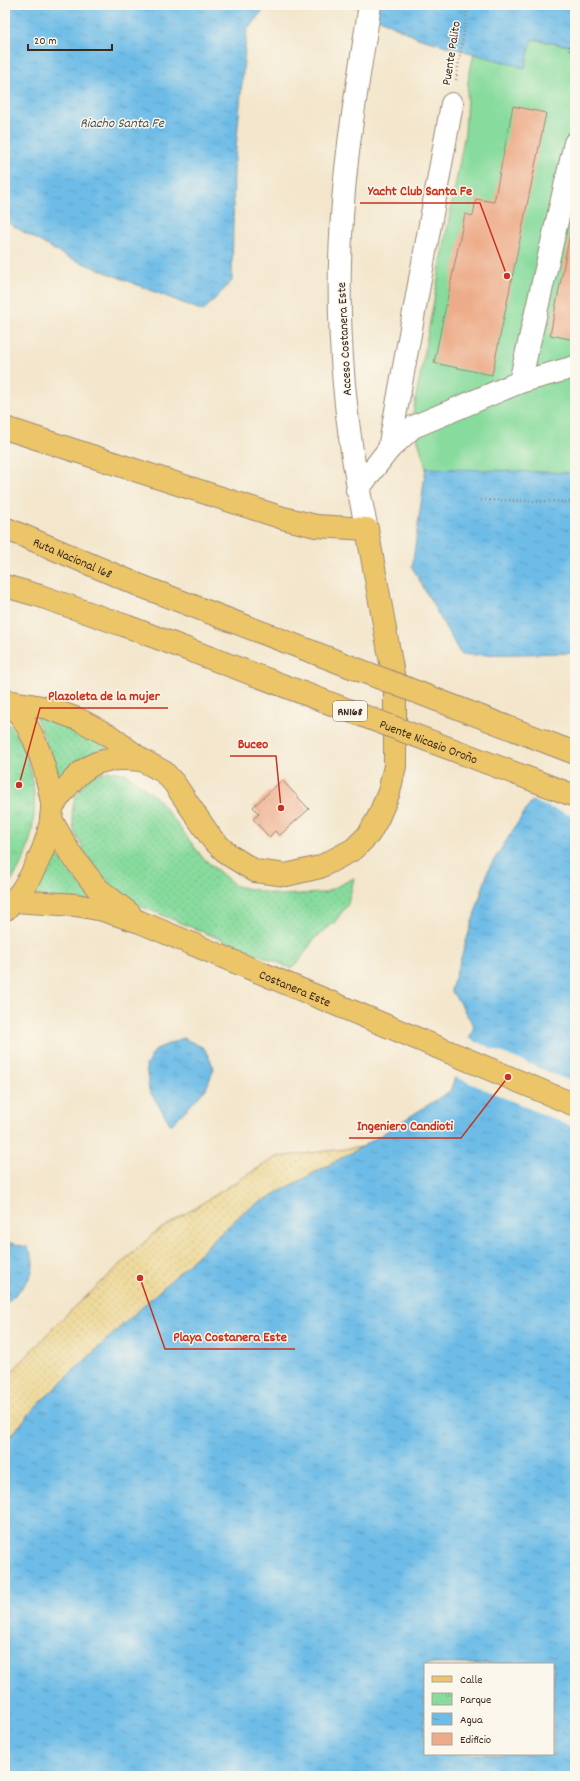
<svg xmlns="http://www.w3.org/2000/svg" width="580" height="1781" viewBox="0 0 580 1781" font-family="Dekko,sans-serif">
<style>
.grass{fill:url(#grass-dots);stroke:#61825e}
.sand{fill:url(#sand-dots);stroke:#94825e}
.park{fill:url(#park-tufts);stroke:#61825e}
.garden{fill:#87db9d;stroke:#61825e}
.water{fill:url(#water-ripples);stroke:#547382;fill-rule:evenodd}
.pier{fill:#f3e6cc}
.building{fill:#edac89}
.lines{fill:none;stroke-linecap:round;stroke-linejoin:round}
.minor-casing{stroke:#978875;stroke-width:24}
.major-casing{stroke:#978875;stroke-width:24}
.highway-casing{stroke:#978875;stroke-width:24}
.path{stroke:#978875;stroke-width:2.5;stroke-dasharray:1 3;stroke-linecap:butt}
.minor{stroke:#fff;stroke-width:22}
.major{stroke:#edc569;stroke-width:22}
.highway{stroke:#edc569;stroke-width:22}
.highway-bridge-casing{stroke:#978875;stroke-width:24;stroke-linecap:butt}
.highway-bridge{stroke:#edc569;stroke-width:22}
.labels{text-anchor:middle;stroke-width:3;stroke-linejoin:round;paint-order:stroke}
.shield{fill:#fbf7ec;stroke:#75685c;stroke-width:1}
.shield-label{font-size:12px;font-weight:bold;fill:#3b2a1e}
.street-label{font-size:13px;fill:#3b2a1e;stroke:#fbf7ec}
.water-label{font-size:14px;font-style:italic;fill:#4a565a;stroke:#fbf7ec}
.leader{fill:none;stroke:#c8321e;stroke-width:1.5}
.callout-dot{fill:#c8321e;stroke:#fbf7ec;stroke-width:1.5}
.callout-label{font-size:14px;text-anchor:middle;font-weight:bold;fill:#c8321e;stroke:#fbf7ec;stroke-width:3;stroke-linejoin:round;paint-order:stroke}
</style>
<defs>
<pattern id="grass-dots" width="8" height="8" patternUnits="userSpaceOnUse"><rect width="8" height="8" fill="#87db9d"/><path d="M2 2h.1M6 6h.1" fill="none" stroke="#75bc87" stroke-width="1.8" stroke-linecap="round"/></pattern>
<pattern id="sand-dots" width="8" height="8" patternUnits="userSpaceOnUse"><rect width="8" height="8" fill="#eeda9e"/><path d="M2 2h.1M6 6h.1" fill="none" stroke="#cdbb88" stroke-width="1.8" stroke-linecap="round"/></pattern>
<pattern id="park-tufts" width="24" height="20" patternUnits="userSpaceOnUse"><rect width="24" height="20" fill="#87db9d"/><path d="M3 7l-1-3M5 7V3M7 7l1-3M15 17l-1-3M17 17v-4M19 17l1-3" fill="none" stroke="#75bc87"/></pattern>
<pattern id="water-ripples" width="26" height="14" patternUnits="userSpaceOnUse"><rect width="26" height="14" fill="#6dbce7"/><path d="M2 4q2-2 4 0t4 0M15 11q2-2 4 0t4 0" fill="none" stroke="#5b99bb"/></pattern>
</defs>
<rect width="100%" height="100%" fill="#fbf7ec"/>
<filter id="ink" filterUnits="userSpaceOnUse"><feTurbulence type="fractalNoise" baseFrequency=".025" numOctaves="2"/><feDisplacementMap in="SourceGraphic" scale="8" xChannelSelector="R" yChannelSelector="G"/><feConvolveMatrix kernelMatrix="1 2 1 2 8 2 1 2 1" color-interpolation-filters="sRGB"/></filter>
<filter id="wash" filterUnits="userSpaceOnUse"><feTurbulence type="fractalNoise" baseFrequency=".012" numOctaves="4" result="noise"/><feDisplacementMap in="SourceGraphic" scale="16" xChannelSelector="R" yChannelSelector="G"/><feGaussianBlur stdDeviation="0.9" result="paint"/><feColorMatrix in="noise" values="0 0 0 0 0 0 0 0 0 0 0 0 0 0 0 0 0 1.4 0 .05"/><feComposite in="paint" operator="in"/></filter>
<g filter="url(#wash)">
<rect width="100%" height="100%" fill="#f3e6cc"/>
<g class="grass">
<path d="M 34,712 L 111,748 C 90,750 72,762 61,781 Z"/>
<polygon points="109,771 125,773 157,798 203,858 236,886 279,895 324,893 354,878 348,904 334,923 315,938 299,961 291,968 140,906 121,894 98,873 84,851 74,831 72,813 75,797 85,783 96,774"/>
<polygon points="54,852 99,902 33,896"/>
</g>
<polygon class="sand" points="362,1147 246,1210 36,1406 5,1443 5,1379 59,1322 153,1234 276,1157"/>
<path class="park" d="M 5,720 C 44,761 44,847 5,888 Z"/>
<polygon class="garden" points="531,39 575,47 575,563 415,555 426,468 412,419 465,133 468,81 474,53 525,68"/>
<g class="water">
<polygon points="5,5 268,5 247,29 234,169 232,281 203,311 65,256 5,221"/>
<polygon points="352,5 575,5 575,47 532,39 525,68 418,38"/>
<polygon points="426,468 575,473 575,653 461,655 412,567"/>
<path d="M 575,784 L 575,1776 L 5,1776 L 5,1443 L 36,1406 L 246,1210 L 362,1147 L 450,1091 L 474,1026 L 451,990 L 489,868 L 531,802 ZM 425,1664 L 553,1664 L 553,1754 L 425,1754 Z"/>
<polygon points="183,1038 204,1048 214,1068 206,1089 171,1125 149,1090 146,1065 156,1049"/>
<path d="M 6,1242 L 27,1247 C 44,1270 22,1289 5,1304 L 5,1243 Z"/>
</g>
<g class="pier">
<polygon points="575,782 575,817 530,800"/>
<polygon points="467,1038 575,1083 575,1128 453,1076"/>
</g>
<g id="blocks">
<g class="building">
<polygon points="513,106 546,113 492,375 434,363 465,214 473,216 476,199 494,202"/>
<polygon points="574,214 575,214 575,340 550,335"/>
<polygon points="282,780 309,809 279,836 275,831 269,837 253,819 259,814 253,807"/>
</g>
</g>
</g>
<g filter="url(#ink)">
<use href="#blocks" fill-opacity="0" stroke="#978875" stroke-width="1"/>
<g class="lines">
<g class="minor-casing">
<g id="minor">
<polyline points="520,382 575,143"/>
<polyline points="389,449 452,104"/>
<polyline points="357,490 389,449 413,427 520,382 575,367"/>
<path d="M 367,529 C 345,437 336,330 341,236 C 344,158 358,82 370,5"/>
</g>
</g>
<g class="major-casing">
<g id="major">
<polyline points="5,428 283,518 316,526 367,529 395,685 395,766 389,792 378,818 369,834 354,849 320,867 286,875 255,871 229,855 212,839 174,783 164,772 142,760 110,736 80,720 48,708 7,701"/>
<path d="M 5,699 C 30,720 43,757 49,788 C 50,794 53,802 52,809 C 51,841 29,887 6,909"/>
<path d="M 52,807 C 81,767 92,755 142,760"/>
<polyline points="51,819 70,853 97,888 130,914"/>
<path id="s1" d="M 14,901 L 76,905 L 103,910 L 140,922 L 575,1105"/>
</g>
</g>
<g class="highway-casing">
<g id="highway">
<path id="s2" d="M 5,528 L 141,586"/>
<polyline points="5,586 40,596 126,626"/>
</g>
</g>
<g class="path">
<polyline points="543,5 575,9"/>
<polyline points="569,51 575,12"/>
<polyline points="456,80 468,5"/>
<polyline points="481,500 575,502"/>
</g>
<use href="#minor" class="minor"/>
<use href="#major" class="major"/>
<use href="#highway" class="highway"/>
<g class="highway-bridge-casing">
<g id="highway-bridge">
<polyline points="141,586 575,753"/>
<path id="s3" d="M 126,626 L 575,796"/>
</g>
</g>
<use href="#highway-bridge" class="highway-bridge"/>
</g>
</g>
<g class="labels">
<rect class="shield" x="333" y="701" width="34" height="20" rx="3"/>
<g class="shield-label">
<text x="350" y="715">RN168</text>
</g>
<g class="street-label">
<text transform="translate(450 53) rotate(-81)" y="5">Puente Palito</text>
<text transform="translate(343 339) rotate(-93)" y="5">Acceso Costanera Este</text>
<text dy="5" stroke="none"><textPath href="#s2" startOffset="74">Ruta Nacional 168</textPath></text>
<text dy="5" stroke="none"><textPath href="#s3" startOffset="324">Puente Nicasio Oroño</textPath></text>
<text dy="5" stroke="none"><textPath href="#s1" startOffset="297">Costanera Este</textPath></text>
</g>
<g class="water-label">
<text x="122" y="127">Riacho Santa Fe</text>
</g>
</g>
<path class="leader" d="M507 276L480 203H360M19 785L40 708H168M281 808L276 756H230M508 1077L461 1138H349M140 1278L165 1349H295"/>
<g class="callout-dot">
<circle cx="507" cy="276" r="4"/>
<circle cx="19" cy="785" r="4"/>
<circle cx="281" cy="808" r="4"/>
<circle cx="508" cy="1077" r="4"/>
<circle cx="140" cy="1278" r="4"/>
</g>
<g class="callout-label">
<text x="420" y="195">Yacht Club Santa Fe</text>
<text x="104" y="700">Plazoleta de la mujer</text>
<text x="253" y="748">Buceo</text>
<text x="405" y="1130">Ingeniero Candioti</text>
<text x="230" y="1341">Playa Costanera Este</text>
</g>
<rect width="580" height="1781" fill="none" stroke="#fbf7ec" stroke-width="20"/>
<rect x="424" y="1663" width="130" height="92" fill="#fbf7ec" stroke="#aea59a"/>
<rect x="432" y="1676" width="20" height="6" fill="#edc569" stroke="#aea59a"/>
<text x="460" y="1683" font-size="12" fill="#3b2a1e">Calle</text>
<rect x="432" y="1693" width="20" height="12" fill="url(#park-tufts)" stroke="#aea59a"/>
<text x="460" y="1703" font-size="12" fill="#3b2a1e">Parque</text>
<rect x="432" y="1713" width="20" height="12" fill="url(#water-ripples)" stroke="#aea59a"/>
<text x="460" y="1723" font-size="12" fill="#3b2a1e">Agua</text>
<rect x="432" y="1733" width="20" height="12" fill="#edac89" stroke="#aea59a"/>
<text x="460" y="1743" font-size="12" fill="#3b2a1e">Edificio</text>
<path d="M28 44v6h84v-6" fill="none" stroke="#3b2a1e" stroke-width="2"/>
<text x="34" y="44" font-size="12" fill="#3b2a1e" stroke="#fbf7ec" stroke-width="3" paint-order="stroke">20 m</text>
</svg>
